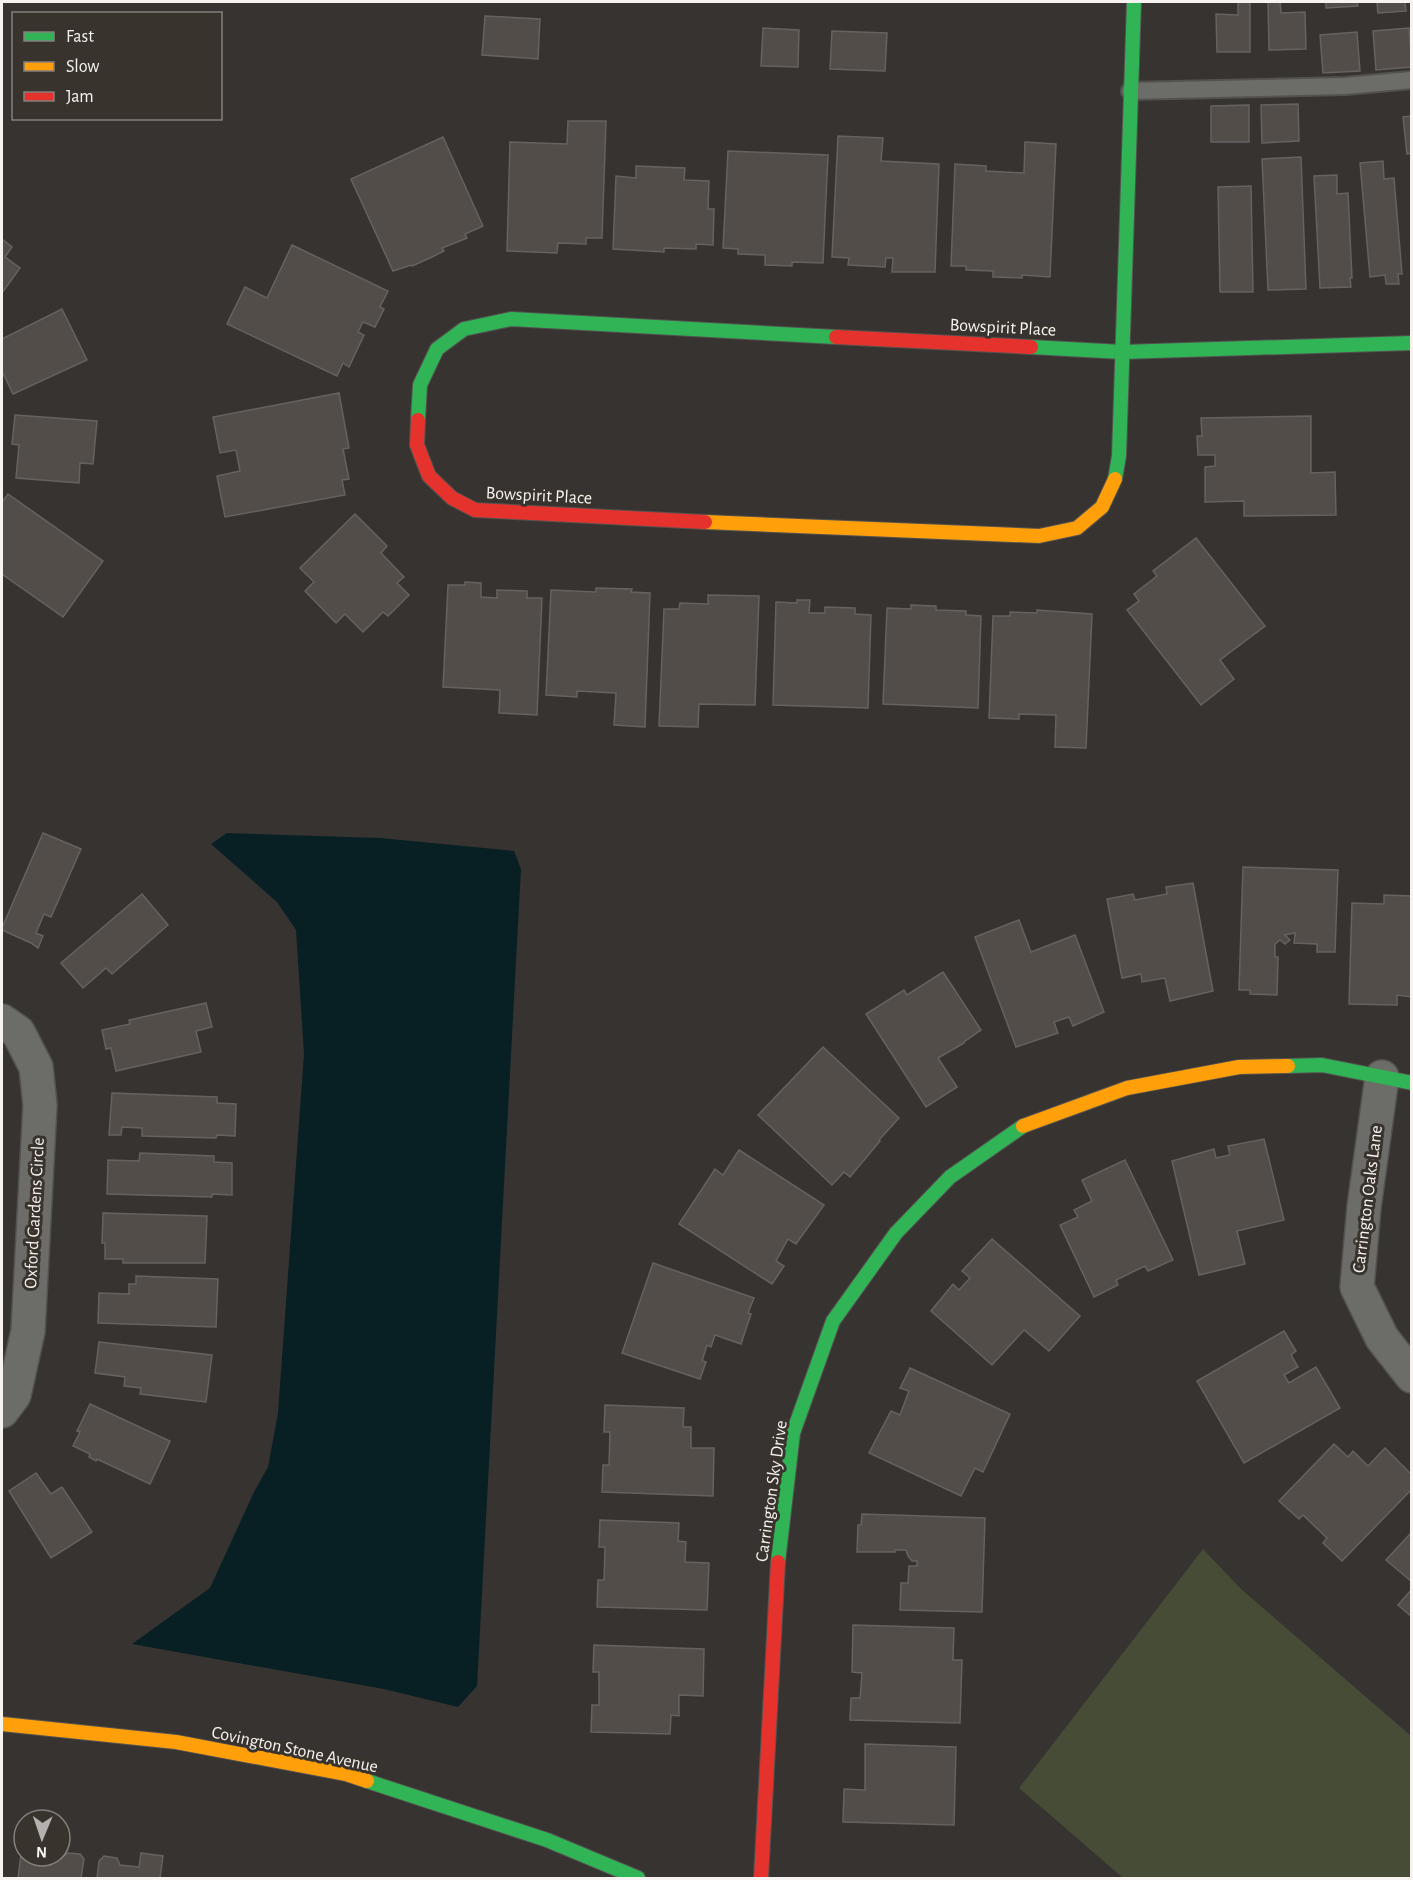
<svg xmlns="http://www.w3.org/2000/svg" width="1413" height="1880" viewBox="0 0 1413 1880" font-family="'Alegreya Sans',sans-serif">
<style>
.green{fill:#464c36}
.water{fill:#082023}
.building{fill:#534d4a;stroke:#656260;stroke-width:1.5}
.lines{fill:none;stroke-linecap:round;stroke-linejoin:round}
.lane-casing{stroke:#545250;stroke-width:20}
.street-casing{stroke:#545250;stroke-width:36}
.fast-casing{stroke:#545250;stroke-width:16}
.slow-casing{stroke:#545250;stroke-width:16}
.jam-casing{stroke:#545250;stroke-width:16}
.lane{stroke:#6c6d68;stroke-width:16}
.street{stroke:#6c6d68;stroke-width:33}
.fast{stroke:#30b455;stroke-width:14}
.slow{stroke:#ff9f0a;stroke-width:14}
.jam{stroke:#e5322d;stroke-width:14}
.labels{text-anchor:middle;stroke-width:6;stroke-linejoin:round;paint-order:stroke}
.street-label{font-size:18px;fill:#f7f3f0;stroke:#39332e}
</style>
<rect width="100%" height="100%" fill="#363331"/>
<polygon class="green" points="1203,1549 1241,1589 1411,1736 1411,1878 1123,1878 1019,1788"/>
<polygon class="water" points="227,833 380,838 514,851 521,869 477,1686 458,1707 384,1689 132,1644 210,1588 254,1492 268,1467 278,1413 304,1054 296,930 277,902 211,844"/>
<g class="building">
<polygon points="1238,2 1250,2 1250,52 1217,52 1216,14 1238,15"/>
<polygon points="1268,2 1280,2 1281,13 1305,12 1306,49 1269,50"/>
<polygon points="1326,2 1357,2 1358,6 1326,8"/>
<polygon points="1377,2 1405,2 1406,11 1378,13"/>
<polygon points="485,16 540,19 538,59 482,55"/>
<polygon points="763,28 799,30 798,67 761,66"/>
<polygon points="1409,28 1412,67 1376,70 1373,31"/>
<polygon points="832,31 887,33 885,71 830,69"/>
<polygon points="1357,32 1360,71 1323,73 1320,35"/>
<polygon points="1298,104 1299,141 1262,143 1261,105"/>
<polygon points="1249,105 1249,142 1211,142 1211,106"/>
<polygon points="1412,116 1412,153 1407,154 1403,117"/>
<polygon points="568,121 606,121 602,238 586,238 586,244 558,243 557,253 507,251 510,142 567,144"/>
<polygon points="838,136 883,138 881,161 939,164 935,272 892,272 893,258 886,258 885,267 848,265 849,258 832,257"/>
<polygon points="443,137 483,226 465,234 467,238 442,248 444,251 432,257 412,266 411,265 393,271 351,179"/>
<polygon points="1025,142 1056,144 1050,277 1022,275 1022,278 993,277 993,271 966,270 966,266 951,266 955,164 986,166 986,171 1024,173"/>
<polygon points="728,151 828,155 823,263 792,262 792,266 765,265 765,255 738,254 738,249 723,248"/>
<polygon points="1301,157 1306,289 1268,290 1262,159"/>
<polygon points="1383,161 1384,179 1394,178 1402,274 1398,274 1399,284 1386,284 1385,275 1370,277 1360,163"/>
<polygon points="636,166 685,168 684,180 709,181 708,209 714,209 713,245 696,244 696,249 664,248 664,252 613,249 616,176 636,178"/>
<polygon points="1337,175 1337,194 1348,193 1352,278 1350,278 1351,287 1320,288 1314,176"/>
<polygon points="1251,186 1253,292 1220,292 1218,187"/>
<polygon points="2,239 12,247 5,257 20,268 2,293"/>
<polygon points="292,245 388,291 380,307 384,309 375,327 363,322 358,332 364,335 349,367 343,363 337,376 227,324 245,287 267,298"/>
<polygon points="62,309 87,360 13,394 2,371 2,339"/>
<polygon points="339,393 349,448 343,449 349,479 342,480 345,495 225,517 217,476 240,471 236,450 220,453 213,417"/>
<polygon points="15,415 97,421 93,464 80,463 79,483 16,478 19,445 12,444"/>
<polygon points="1311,416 1311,473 1335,472 1336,515 1244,516 1244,501 1205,502 1205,467 1215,466 1215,455 1198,455 1197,436 1202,436 1201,418"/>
<polygon points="8,494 103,561 63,617 2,574 2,502"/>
<polygon points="355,514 387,546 381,553 404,577 397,583 409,595 388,616 383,612 363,632 345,614 336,623 305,591 314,582 300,568"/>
<polygon points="1196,538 1265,626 1220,660 1234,679 1201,705 1127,610 1139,601 1134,594 1157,576 1153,571"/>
<polygon points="465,582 481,583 481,597 497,598 497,590 527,591 527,598 542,598 537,715 499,713 500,690 443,687 448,585 465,585"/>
<polygon points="596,588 632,589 631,592 650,593 645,727 614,725 616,693 577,691 577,697 546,695 551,590 596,592"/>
<polygon points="708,595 759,596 755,705 699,704 698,727 659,726 664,609 679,609 680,603 708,604"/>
<polygon points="797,600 810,600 809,613 825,613 825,607 855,608 855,614 871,615 868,708 773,705 776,602 797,603"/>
<polygon points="911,605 936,606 936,610 966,611 966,615 981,616 978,708 883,704 887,608 911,609"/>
<polygon points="1037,610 1092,614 1086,748 1055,747 1056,715 1019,714 1019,719 989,718 993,616 1010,616 1010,612 1037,613"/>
<polygon points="43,833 81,849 51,917 44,914 36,933 43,936 38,948 31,943 2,930 2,928"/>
<polygon points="1243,867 1338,870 1335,952 1317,952 1317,944 1294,943 1295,933 1285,935 1290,940 1285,944 1280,940 1275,944 1275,957 1278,957 1277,995 1250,994 1250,990 1239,990"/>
<polygon points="1193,883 1213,991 1170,1001 1165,978 1142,982 1141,974 1122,978 1107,899 1133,894 1135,900 1167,894 1166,887"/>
<polygon points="142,894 168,925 112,974 106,968 83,988 61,963"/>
<polygon points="1384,895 1412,896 1412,997 1397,995 1397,1005 1349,1004 1352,903 1384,904"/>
<polygon points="1019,920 1031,952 1075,935 1104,1012 1073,1026 1069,1017 1054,1022 1058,1033 1016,1047 975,937"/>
<polygon points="943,972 981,1030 964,1042 964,1043 938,1058 957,1087 926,1107 866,1014 904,990 907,995"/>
<polygon points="206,1003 212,1027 196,1031 201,1052 116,1071 111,1048 106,1049 102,1030 130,1024 129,1020"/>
<polygon points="823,1047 899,1118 879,1140 880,1141 850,1177 844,1172 832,1185 758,1115"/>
<polygon points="112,1093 217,1097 217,1103 236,1104 235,1136 217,1135 216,1138 142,1136 142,1128 122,1127 121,1135 109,1135"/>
<polygon points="1264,1139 1284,1220 1237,1231 1245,1264 1199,1275 1172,1161 1214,1149 1216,1158 1230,1155 1228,1146"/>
<polygon points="739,1150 824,1205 796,1244 788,1239 776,1261 784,1266 772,1284 679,1224 715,1169 723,1175"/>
<polygon points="140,1153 214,1156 214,1162 232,1163 232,1195 212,1194 212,1197 107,1194 108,1160 139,1161"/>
<polygon points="1125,1160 1173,1260 1148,1271 1145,1266 1116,1280 1118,1285 1094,1297 1060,1225 1078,1217 1074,1210 1092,1201 1082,1180"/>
<polygon points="103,1213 207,1216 205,1263 123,1263 123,1259 105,1259 105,1243 102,1243"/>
<polygon points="992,1239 1080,1316 1049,1351 1024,1330 992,1365 931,1311 953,1284 959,1290 970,1278 962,1271"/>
<polygon points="653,1263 754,1298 748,1313 751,1314 741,1344 715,1335 711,1347 707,1345 702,1361 706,1362 700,1379 622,1353"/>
<polygon points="136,1276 218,1279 216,1327 98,1323 99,1293 129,1294 129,1284 136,1284"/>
<polygon points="1284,1331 1296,1351 1291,1355 1298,1367 1284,1375 1289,1383 1316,1367 1340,1408 1244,1463 1197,1381"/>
<polygon points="99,1342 212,1355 206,1402 140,1394 141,1388 124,1386 125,1377 95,1373"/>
<polygon points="910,1368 1010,1414 983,1472 975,1468 961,1496 869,1453 891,1411 900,1415 909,1391 900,1388"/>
<polygon points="90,1404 170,1441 150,1484 97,1459 96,1461 89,1457 90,1454 73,1446 80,1432 77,1431"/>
<polygon points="605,1405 684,1408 683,1427 691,1427 691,1448 714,1448 713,1496 602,1492 603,1465 609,1465 610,1432 604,1432"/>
<polygon points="1334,1444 1348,1457 1353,1451 1368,1466 1385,1448 1412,1475 1412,1489 1342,1561 1323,1543 1327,1538 1303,1515 1299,1519 1279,1501"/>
<polygon points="36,1473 51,1494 62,1487 92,1532 51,1558 9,1491"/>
<polygon points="862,1514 985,1518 982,1612 900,1610 901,1583 908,1583 909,1566 917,1566 917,1561 912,1561 908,1556 906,1550 895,1550 895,1552 857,1552 858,1525 861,1525"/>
<polygon points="600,1520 679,1523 678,1541 686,1542 685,1562 709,1563 707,1610 597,1607 598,1580 604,1580 605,1547 599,1547"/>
<polygon points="1412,1532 1412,1582 1386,1560"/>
<polygon points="1412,1589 1412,1617 1398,1605"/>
<polygon points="853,1625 954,1628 953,1660 962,1660 960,1723 850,1720 851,1698 860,1698 862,1673 852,1672"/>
<polygon points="594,1645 704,1649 703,1696 679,1695 679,1716 671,1715 670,1734 591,1732 592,1705 599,1705 599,1672 593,1672"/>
<polygon points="865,1744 956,1747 954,1825 843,1822 844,1789 865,1790"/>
<polygon points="23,1839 24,1856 62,1858 67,1853 80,1854 84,1859 81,1878 18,1878"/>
<polygon points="141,1853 163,1856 160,1878 97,1878 99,1861 104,1856 117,1858 120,1865 139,1867"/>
</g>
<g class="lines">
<g class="lane-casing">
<polyline id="lane" points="1130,91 1345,86 1412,80"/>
</g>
<g class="street-casing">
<g id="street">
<polyline points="2,1021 18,1032 36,1067 40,1105 28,1331 14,1395 2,1411"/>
<polyline points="1382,1077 1364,1207 1357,1287 1382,1338 1412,1376"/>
</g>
</g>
<g class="fast-casing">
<g id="fast">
<polyline points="1031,347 1122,352 1412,343"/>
<polyline points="418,420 420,385 437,349 464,329 511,319 836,337"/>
<polyline points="1115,479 1119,456 1134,2"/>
<polyline points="1288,1066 1322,1065 1412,1083"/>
<polyline points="778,1562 793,1433 833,1321 896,1233 950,1177 1023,1126"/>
<polyline points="367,1781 547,1840 638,1878"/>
</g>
</g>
<g class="slow-casing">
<g id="slow">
<polyline points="705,522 1039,536 1077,528 1102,507 1115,479"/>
<polyline points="1023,1126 1127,1088 1239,1067 1288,1066"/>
<polyline points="2,1724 176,1742 346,1774 367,1781"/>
</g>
</g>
<g class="jam-casing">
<g id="jam">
<polyline points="836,337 1031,347"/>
<polyline points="418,420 417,445 429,476 452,498 475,510 705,522"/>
<polyline points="761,1878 778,1562"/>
</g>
</g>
<use href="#lane" class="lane"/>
<use href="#street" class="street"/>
<use href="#fast" class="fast"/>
<use href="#slow" class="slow"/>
<use href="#jam" class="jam"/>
</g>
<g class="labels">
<g class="street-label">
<text transform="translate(1003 327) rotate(3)" y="6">Bowspirit Place</text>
<text transform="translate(539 495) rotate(3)" y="6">Bowspirit Place</text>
<text transform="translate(1367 1199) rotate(-83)" y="6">Carrington Oaks Lane</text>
<text transform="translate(34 1213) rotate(-87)" y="6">Oxford Gardens Circle</text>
<text transform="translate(771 1491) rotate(-82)" y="6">Carrington Sky Drive</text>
<text transform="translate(295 1749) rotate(12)" y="6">Covington Stone Avenue</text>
</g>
</g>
<rect width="1413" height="1880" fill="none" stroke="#f7f3f0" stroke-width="6"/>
<rect x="12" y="12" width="210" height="108" fill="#39332e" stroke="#85807c" stroke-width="1.5"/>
<rect x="24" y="32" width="30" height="9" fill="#30b455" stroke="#85807c" stroke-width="1.5"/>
<text x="66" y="42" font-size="18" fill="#f7f3f0">Fast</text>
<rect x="24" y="62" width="30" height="9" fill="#ff9f0a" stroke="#85807c" stroke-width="1.5"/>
<text x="66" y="72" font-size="18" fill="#f7f3f0">Slow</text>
<rect x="24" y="92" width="30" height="9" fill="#e5322d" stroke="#85807c" stroke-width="1.5"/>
<text x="66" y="102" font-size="18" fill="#f7f3f0">Jam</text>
<g transform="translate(42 1838) rotate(182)"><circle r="28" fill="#39332e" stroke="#85807c" stroke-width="1.5"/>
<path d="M0-4.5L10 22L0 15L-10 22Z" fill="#b3b0ad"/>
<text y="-9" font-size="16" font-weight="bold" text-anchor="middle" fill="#f7f3f0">N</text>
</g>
</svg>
